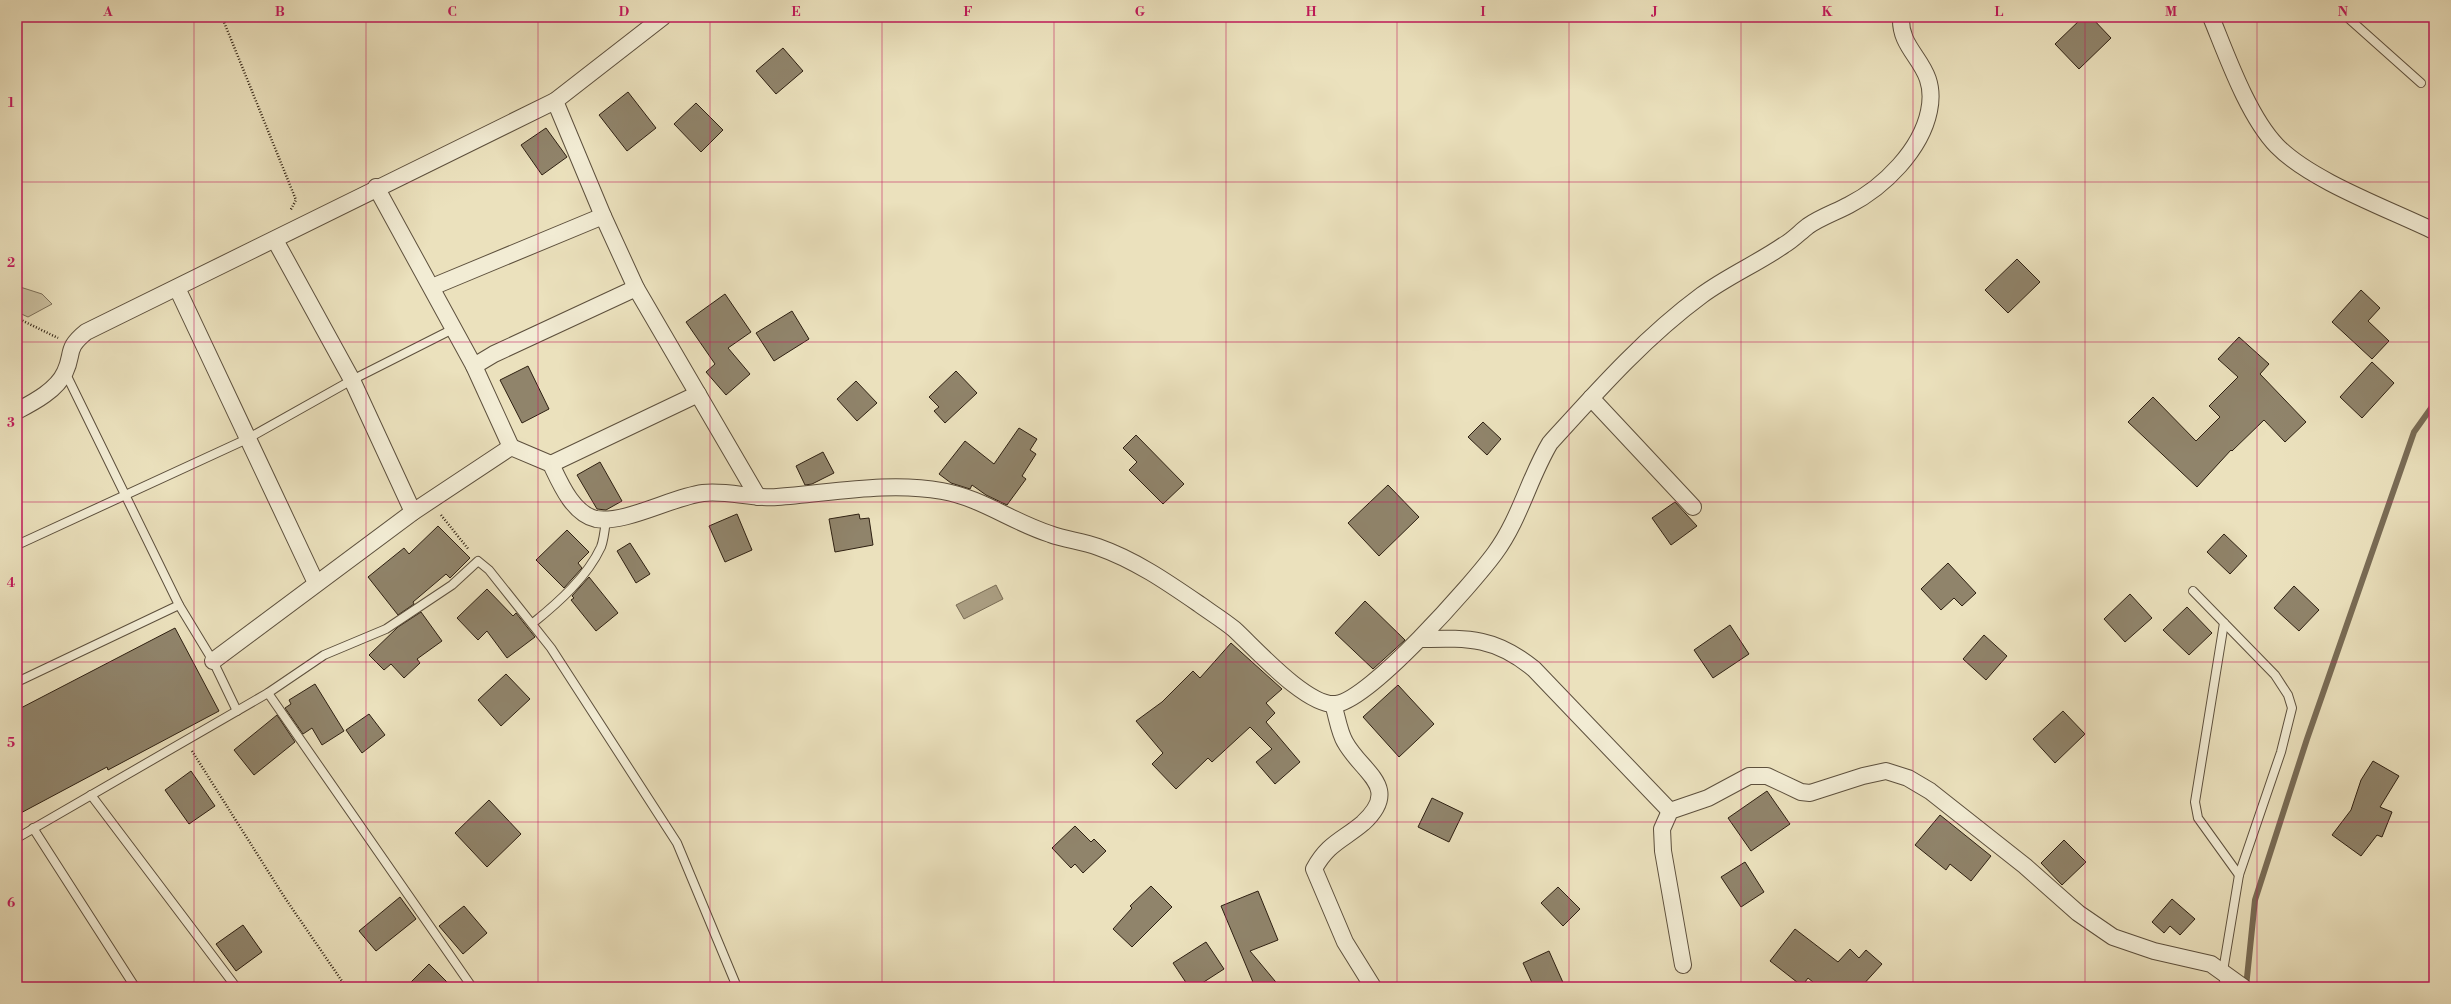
<svg xmlns="http://www.w3.org/2000/svg" width="2451" height="1004" viewBox="0 0 2451 1004" font-family="'Libre Bodoni',serif">
<style>
.green{fill:#cbc0a0;stroke:#7c7059}
.water{fill:#ab9f83;stroke:#796c56}
.lines{fill:none;stroke-linecap:round;stroke-linejoin:round}
.stream{stroke:#796c56;stroke-width:6}
.building{fill:#90846b;stroke:#2e2012}
.lane-casing{stroke:#5d503d;stroke-width:10}
.street-casing{stroke:#5d503d;stroke-width:18}
.path{stroke:#2e2012;stroke-width:2.5;stroke-dasharray:1 2;stroke-linecap:butt}
.lane{stroke:#f2ecd4;stroke-width:8}
.street{stroke:#f2ecd4;stroke-width:16}
.grid{fill:none;stroke:#c2185b;stroke-width:1;stroke-opacity:0.55}
.neatline{fill:none;stroke:#c2185b;stroke-width:1.5}
.grid-label{font-size:13px;text-anchor:middle;font-weight:bold;fill:#c2185b}
</style>
<rect width="100%" height="100%" fill="#ebe1bd"/>
<filter id="stains"><feTurbulence type="fractalNoise" baseFrequency=".005" numOctaves="4"/><feColorMatrix values="0 0 0 0 .2 0 0 0 0 .09 0 0 0 0 .02 0 0 0 .5 -.17"/></filter>
<radialGradient id="worn" r=".72"><stop offset=".6" stop-color="#630" stop-opacity="0"/><stop offset="1" stop-color="#630" stop-opacity=".3"/></radialGradient>
<polygon class="green" points="17,286 42,294 52,304 28,317 17,312"/>
<polygon class="water" points="996,585 1003,599 964,619 956,605"/>
<g class="lines">
<polyline class="stream" points="2246,987 2255,900 2307,739 2414,432 2434,404"/>
</g>
<g class="building">
<polygon points="2083,17 2091,17 2111,38 2079,69 2055,44"/>
<polygon points="783,48 803,71 776,94 756,71"/>
<polygon points="628,92 656,128 627,151 599,115"/>
<polygon points="696,103 723,130 701,152 674,124"/>
<polygon points="546,128 567,157 542,175 521,145"/>
<polygon points="2017,259 2040,282 2008,313 1985,290"/>
<polygon points="2361,290 2380,308 2368,321 2389,341 2372,359 2332,322"/>
<polygon points="725,294 751,332 728,348 750,374 726,395 706,372 715,364 686,322"/>
<polygon points="792,311 809,339 774,361 756,333"/>
<polygon points="2239,337 2269,364 2260,374 2306,422 2285,442 2264,420 2232,451 2231,450 2197,487 2128,422 2153,397 2196,441 2220,417 2209,406 2238,377 2218,359"/>
<polygon points="2372,362 2394,383 2362,418 2340,397"/>
<polygon points="528,366 549,409 522,423 500,380"/>
<polygon points="956,371 977,393 945,423 934,411 939,407 929,397"/>
<polygon points="856,381 877,403 857,421 837,399"/>
<polygon points="1483,422 1501,439 1487,455 1468,437"/>
<polygon points="1019,428 1037,439 1030,450 1036,454 1022,476 1026,479 1007,505 986,495 972,485 970,489 951,483 939,474 965,441 994,464"/>
<polygon points="1136,435 1184,484 1163,504 1129,470 1137,462 1123,448"/>
<polygon points="823,452 834,473 812,484 805,485 796,466"/>
<polygon points="600,462 622,501 606,510 597,509 577,475"/>
<polygon points="1388,485 1419,517 1379,556 1348,523"/>
<polygon points="1675,502 1697,526 1671,545 1652,518"/>
<polygon points="737,514 752,550 725,562 709,526"/>
<polygon points="859,514 860,519 869,518 873,545 835,552 829,519"/>
<polygon points="438,526 470,558 450,578 446,574 413,602 414,604 398,615 368,577 404,548 409,554"/>
<polygon points="567,530 589,552 578,563 582,568 564,588 536,560"/>
<polygon points="2224,534 2247,556 2230,574 2207,552"/>
<polygon points="630,543 650,574 636,583 617,551"/>
<polygon points="1948,563 1976,593 1962,606 1954,598 1941,610 1921,589"/>
<polygon points="589,577 618,613 596,631 571,600 574,598 572,596"/>
<polygon points="2294,586 2319,610 2299,631 2274,608"/>
<polygon points="487,589 513,616 516,613 535,637 507,658 487,631 478,640 457,618"/>
<polygon points="2130,594 2152,618 2125,642 2104,619"/>
<polygon points="1365,601 1405,640 1373,669 1335,633"/>
<polygon points="2187,607 2212,633 2189,655 2163,630"/>
<polygon points="421,612 442,641 417,659 420,663 404,678 391,664 384,670 369,655 398,627"/>
<polygon points="1730,625 1749,654 1713,678 1694,650"/>
<polygon points="175,628 219,711 108,770 107,767 17,815 17,710"/>
<polygon points="1984,635 2007,656 1986,680 1963,659"/>
<polygon points="1231,643 1282,689 1266,703 1275,713 1266,722 1300,762 1275,784 1256,762 1272,749 1250,727 1212,762 1208,758 1176,789 1152,764 1163,753 1136,721 1162,702 1193,671 1200,678"/>
<polygon points="506,674 530,699 501,726 478,700"/>
<polygon points="315,684 344,731 322,745 312,728 303,734 285,708 291,704 289,700"/>
<polygon points="1398,685 1434,724 1399,757 1363,717"/>
<polygon points="2063,711 2085,734 2055,763 2033,739"/>
<polygon points="369,714 385,735 362,753 346,730"/>
<polygon points="277,715 295,742 254,775 234,750"/>
<polygon points="2373,761 2399,776 2380,807 2392,812 2382,837 2377,835 2361,856 2332,835 2351,810 2361,780"/>
<polygon points="191,771 215,806 189,824 165,790"/>
<polygon points="1767,791 1790,824 1751,851 1728,818"/>
<polygon points="1432,798 1463,813 1449,842 1418,827"/>
<polygon points="489,800 521,834 487,867 455,833"/>
<polygon points="1940,815 1991,856 1971,881 1950,864 1946,870 1915,845"/>
<polygon points="1075,826 1091,842 1094,839 1106,851 1083,873 1075,864 1071,868 1052,848"/>
<polygon points="2064,840 2086,862 2062,885 2041,863"/>
<polygon points="1745,862 1764,892 1741,907 1721,877"/>
<polygon points="1151,886 1172,907 1132,947 1113,929 1132,908 1130,906"/>
<polygon points="1558,887 1580,909 1563,926 1541,903"/>
<polygon points="1258,891 1278,940 1250,951 1280,987 1255,987 1221,906"/>
<polygon points="400,897 416,919 376,951 359,931"/>
<polygon points="2172,899 2195,919 2180,935 2170,926 2164,933 2152,922"/>
<polygon points="464,906 487,933 463,954 439,926"/>
<polygon points="243,925 262,952 236,971 216,944"/>
<polygon points="1795,929 1838,962 1850,949 1859,958 1866,950 1882,964 1861,987 1819,987 1808,978 1802,986 1770,961"/>
<polygon points="1206,942 1224,969 1196,987 1189,987 1173,963"/>
<polygon points="1549,951 1565,987 1534,987 1523,963"/>
<polygon points="429,964 452,987 406,987"/>
</g>
<g class="lines">
<g class="lane-casing">
<g id="lane">
<polyline points="2347,17 2421,83"/>
<polyline points="65,372 179,605 213,661 237,711"/>
<polyline points="17,545 247,439 352,380 453,329"/>
<polyline points="2193,591 2275,675 2288,695 2292,708 2281,752 2239,875 2223,971 2225,987"/>
<path d="M 533,623 C 559,602 587,577 601,547 C 604,539 605,528 606,519"/>
<polyline points="2224,623 2195,802 2198,818 2239,875"/>
<polyline points="17,682 179,605"/>
<polyline points="268,693 472,987"/>
<polyline points="91,795 236,987"/>
<polyline points="33,828 135,987"/>
<polyline points="17,838 268,693 324,655 386,629 452,585 478,561 489,570 551,648 677,843 737,987"/>
</g>
</g>
<g class="street-casing">
<g id="street">
<path d="M 2211,17 C 2227,56 2248,116 2277,146 C 2311,181 2389,209 2434,231"/>
<polyline points="555,101 603,216 636,288 758,497"/>
<polyline points="376,187 474,366 511,447"/>
<polyline points="275,240 352,380 413,512"/>
<polyline points="432,287 603,216"/>
<polyline points="177,288 316,583"/>
<polyline points="474,366 494,354 636,288"/>
<polyline points="1591,398 1693,507"/>
<path d="M 17,411 C 34,402 57,390 65,372 C 74,353 65,349 86,332 L 555,101 L 663,17"/>
<polyline points="551,464 698,394"/>
<path d="M 1422,639 C 1469,638 1495,637 1534,669 L 1670,811"/>
<path d="M 213,661 L 413,512 L 511,447 L 551,464 C 560,483 573,514 596,519 C 625,524 672,497 703,493 C 727,490 753,499 777,497 C 831,493 889,481 942,491 C 982,498 1012,522 1050,534 C 1066,540 1082,541 1098,547 C 1135,560 1167,582 1199,604 C 1210,612 1223,620 1234,629 C 1255,648 1307,707 1336,704 C 1370,700 1473,583 1495,553 C 1520,519 1529,478 1550,443 C 1598,390 1645,337 1702,295 C 1728,276 1758,263 1784,245 C 1793,240 1800,232 1808,226 C 1821,217 1836,212 1849,205 C 1884,187 1921,150 1929,111 C 1939,63 1899,55 1901,17"/>
<path d="M 1333,704 C 1337,716 1339,732 1345,742 C 1362,773 1402,787 1363,823 C 1343,840 1328,843 1314,869 L 1345,942 L 1373,987"/>
<polyline points="1683,965 1663,851 1662,829 1670,811 1708,798 1749,776 1767,776 1801,792 1810,793 1863,776 1886,771 1908,778 1930,791 2025,866 2078,913 2113,937 2154,951 2211,964 2243,987"/>
</g>
</g>
<g class="path">
<polyline points="222,17 296,200 290,211"/>
<polyline points="17,318 58,338"/>
<polyline points="441,515 469,550"/>
<polyline points="192,751 285,898 346,987"/>
</g>
<use href="#lane" class="lane"/>
<use href="#street" class="street"/>
</g>
<path class="grid" d="M 194,17 L 194,987M 366,17 L 366,987M 538,17 L 538,987M 710,17 L 710,987M 882,17 L 882,987M 1054,17 L 1054,987M 1226,17 L 1226,987M 1397,17 L 1397,987M 1569,17 L 1569,987M 1741,17 L 1741,987M 1913,17 L 1913,987M 2085,17 L 2085,987M 2257,17 L 2257,987M 17,182 L 2434,182M 17,342 L 2434,342M 17,502 L 2434,502M 17,662 L 2434,662M 17,822 L 2434,822"/>
<rect width="2451" height="1004" fill="none" stroke="#ebe1bd" stroke-width="44"/>
<rect x="22" y="22" width="2407" height="960" class="neatline"/>
<g class="grid-label">
<text x="108" y="16">A</text>
<text x="280" y="16">B</text>
<text x="452" y="16">C</text>
<text x="624" y="16">D</text>
<text x="796" y="16">E</text>
<text x="968" y="16">F</text>
<text x="1140" y="16">G</text>
<text x="1311" y="16">H</text>
<text x="1483" y="16">I</text>
<text x="1655" y="16">J</text>
<text x="1827" y="16">K</text>
<text x="1999" y="16">L</text>
<text x="2171" y="16">M</text>
<text x="2343" y="16">N</text>
<text x="11" y="107">1</text>
<text x="11" y="267">2</text>
<text x="11" y="427">3</text>
<text x="11" y="587">4</text>
<text x="11" y="747">5</text>
<text x="11" y="907">6</text>
</g>
<rect width="100%" height="100%" filter="url(#stains)"/>
<rect width="100%" height="100%" fill="url(#worn)"/>
</svg>
